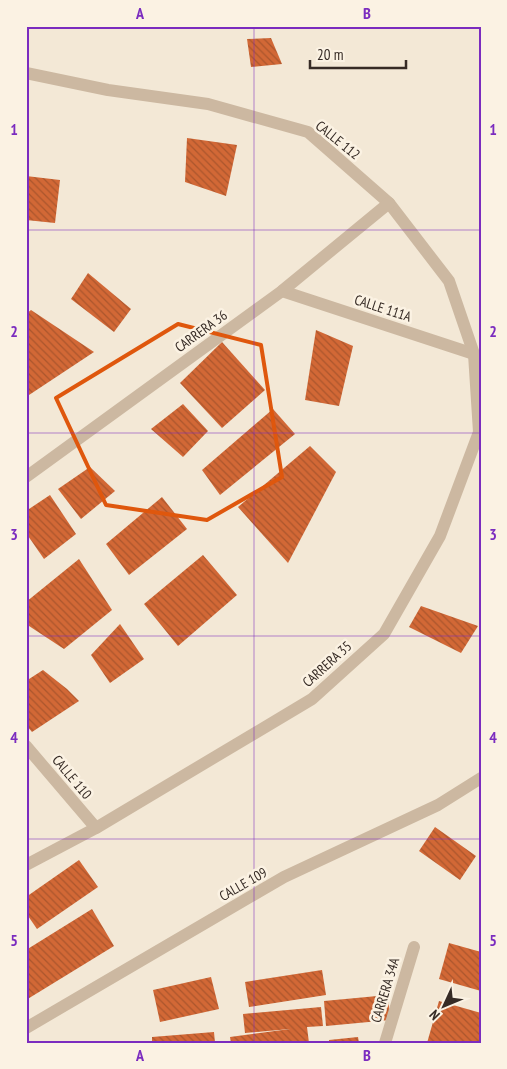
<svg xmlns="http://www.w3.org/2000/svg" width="507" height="1069" viewBox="0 0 507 1069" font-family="'PT Sans Narrow',sans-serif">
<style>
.building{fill:url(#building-back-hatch)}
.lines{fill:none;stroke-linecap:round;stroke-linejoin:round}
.minor{stroke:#ccb8a1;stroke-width:12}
.marked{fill:none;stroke:#df570d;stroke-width:4;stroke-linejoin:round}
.grid{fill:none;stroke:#7b2cbf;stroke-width:1;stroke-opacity:0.55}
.labels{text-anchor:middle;stroke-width:5;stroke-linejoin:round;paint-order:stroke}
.street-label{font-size:14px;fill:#362b25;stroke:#fbf2e3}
.neatline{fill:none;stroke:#7b2cbf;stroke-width:2}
.grid-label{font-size:16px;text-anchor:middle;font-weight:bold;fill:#7b2cbf}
</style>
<defs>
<pattern id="building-back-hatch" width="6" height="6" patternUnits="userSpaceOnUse" patternTransform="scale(1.25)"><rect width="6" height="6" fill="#d26836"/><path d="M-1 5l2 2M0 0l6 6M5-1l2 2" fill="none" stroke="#ab562d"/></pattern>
</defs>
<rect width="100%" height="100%" fill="#f3e8d6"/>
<g class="building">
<polygon points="271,38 282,64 251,67 247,39"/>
<polygon points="187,138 237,145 226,196 185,182"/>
<polygon points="26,176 60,180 55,223 26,220"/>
<polygon points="88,273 131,309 114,332 71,299"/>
<polygon points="31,310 94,352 26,397 26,314"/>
<polygon points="316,330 353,346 339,406 305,400"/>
<polygon points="222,342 265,390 222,428 180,383"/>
<polygon points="183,404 208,431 183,457 151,429"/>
<polygon points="273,409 295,434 220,495 202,470"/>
<polygon points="310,446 336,472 288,563 238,507"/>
<polygon points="90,467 115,491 81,519 58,489"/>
<polygon points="50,495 76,534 44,559 26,533 26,511"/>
<polygon points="162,497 187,529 129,575 106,544"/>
<polygon points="203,555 237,595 178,646 144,604"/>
<polygon points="79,559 112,610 64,649 26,624 26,602"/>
<polygon points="421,606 478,626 461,653 409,627"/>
<polygon points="120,624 144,659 110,683 91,655"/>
<polygon points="43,670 67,689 79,701 32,732 26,725 26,681"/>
<polygon points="435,827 476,856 460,880 419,851"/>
<polygon points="79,860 98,887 37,929 26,913 26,897"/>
<polygon points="92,909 114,946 26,1000 26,950"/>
<polygon points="449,943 481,952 481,991 439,979"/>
<polygon points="322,970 326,995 249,1007 245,982"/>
<polygon points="211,977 219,1009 160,1022 153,990"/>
<polygon points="388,995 390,1020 326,1026 324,1001"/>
<polygon points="439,1001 481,1013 481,1043 427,1043"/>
<polygon points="321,1007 323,1026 307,1027 309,1043 231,1043 230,1037 290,1029 245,1033 243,1014"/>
<polygon points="214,1032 215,1043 152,1043 152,1037"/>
<polygon points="358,1037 359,1043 329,1043 329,1040"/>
</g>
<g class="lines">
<g class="minor">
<polyline points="26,73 108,90 208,104 308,132 389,203 449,281 474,354 479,432 440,536 384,634 312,699 96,828 26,865"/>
<polyline points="282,291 474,354"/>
<polyline points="26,477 282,291 389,203"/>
<polyline points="26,746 96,828"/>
<polyline points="26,1028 284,877 438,805 481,778"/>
<polyline points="385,1043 414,947"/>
</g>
</g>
<path class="marked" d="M 178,324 L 261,345 L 282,477 L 207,520 L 106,505 L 56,398 Z"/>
<path class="grid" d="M 254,26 L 254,1043M 26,230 L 481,230M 26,433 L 481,433M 26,636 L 481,636M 26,839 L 481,839"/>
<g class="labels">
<g class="street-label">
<text transform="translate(338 140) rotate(39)" y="5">CALLE 112</text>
<text transform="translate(383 308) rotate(18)" y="5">CALLE 111A</text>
<text transform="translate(201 331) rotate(-36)" y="5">CARRERA 36</text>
<text transform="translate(327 664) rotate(-42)" y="5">CARRERA 35</text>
<text transform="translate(72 777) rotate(50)" y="5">CALLE 110</text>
<text transform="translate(243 884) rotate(-30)" y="5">CALLE 109</text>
<text transform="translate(385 990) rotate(-73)" y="5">CARRERA 34A</text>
</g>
</g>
<rect width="507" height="1069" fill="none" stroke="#fbf2e3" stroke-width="55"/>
<g transform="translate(444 1006) rotate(226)" stroke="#fbf2e3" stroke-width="4" paint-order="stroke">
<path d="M0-4L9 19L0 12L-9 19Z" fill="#362b25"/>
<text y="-8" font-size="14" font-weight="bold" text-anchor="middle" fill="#362b25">N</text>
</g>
<path d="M310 60v8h96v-8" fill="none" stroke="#362b25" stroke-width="2.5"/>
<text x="317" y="60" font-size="15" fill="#362b25" stroke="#fbf2e3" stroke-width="4" paint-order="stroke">20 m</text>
<rect x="28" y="28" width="452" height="1014" class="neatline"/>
<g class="grid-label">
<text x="140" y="19">A</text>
<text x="367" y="19">B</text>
<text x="14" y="135">1</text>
<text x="493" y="135">1</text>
<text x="14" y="337">2</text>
<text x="493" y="337">2</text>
<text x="14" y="540">3</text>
<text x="493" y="540">3</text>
<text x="14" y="743">4</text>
<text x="493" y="743">4</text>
<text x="14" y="946">5</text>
<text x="493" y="946">5</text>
<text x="140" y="1061">A</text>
<text x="367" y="1061">B</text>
</g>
</svg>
